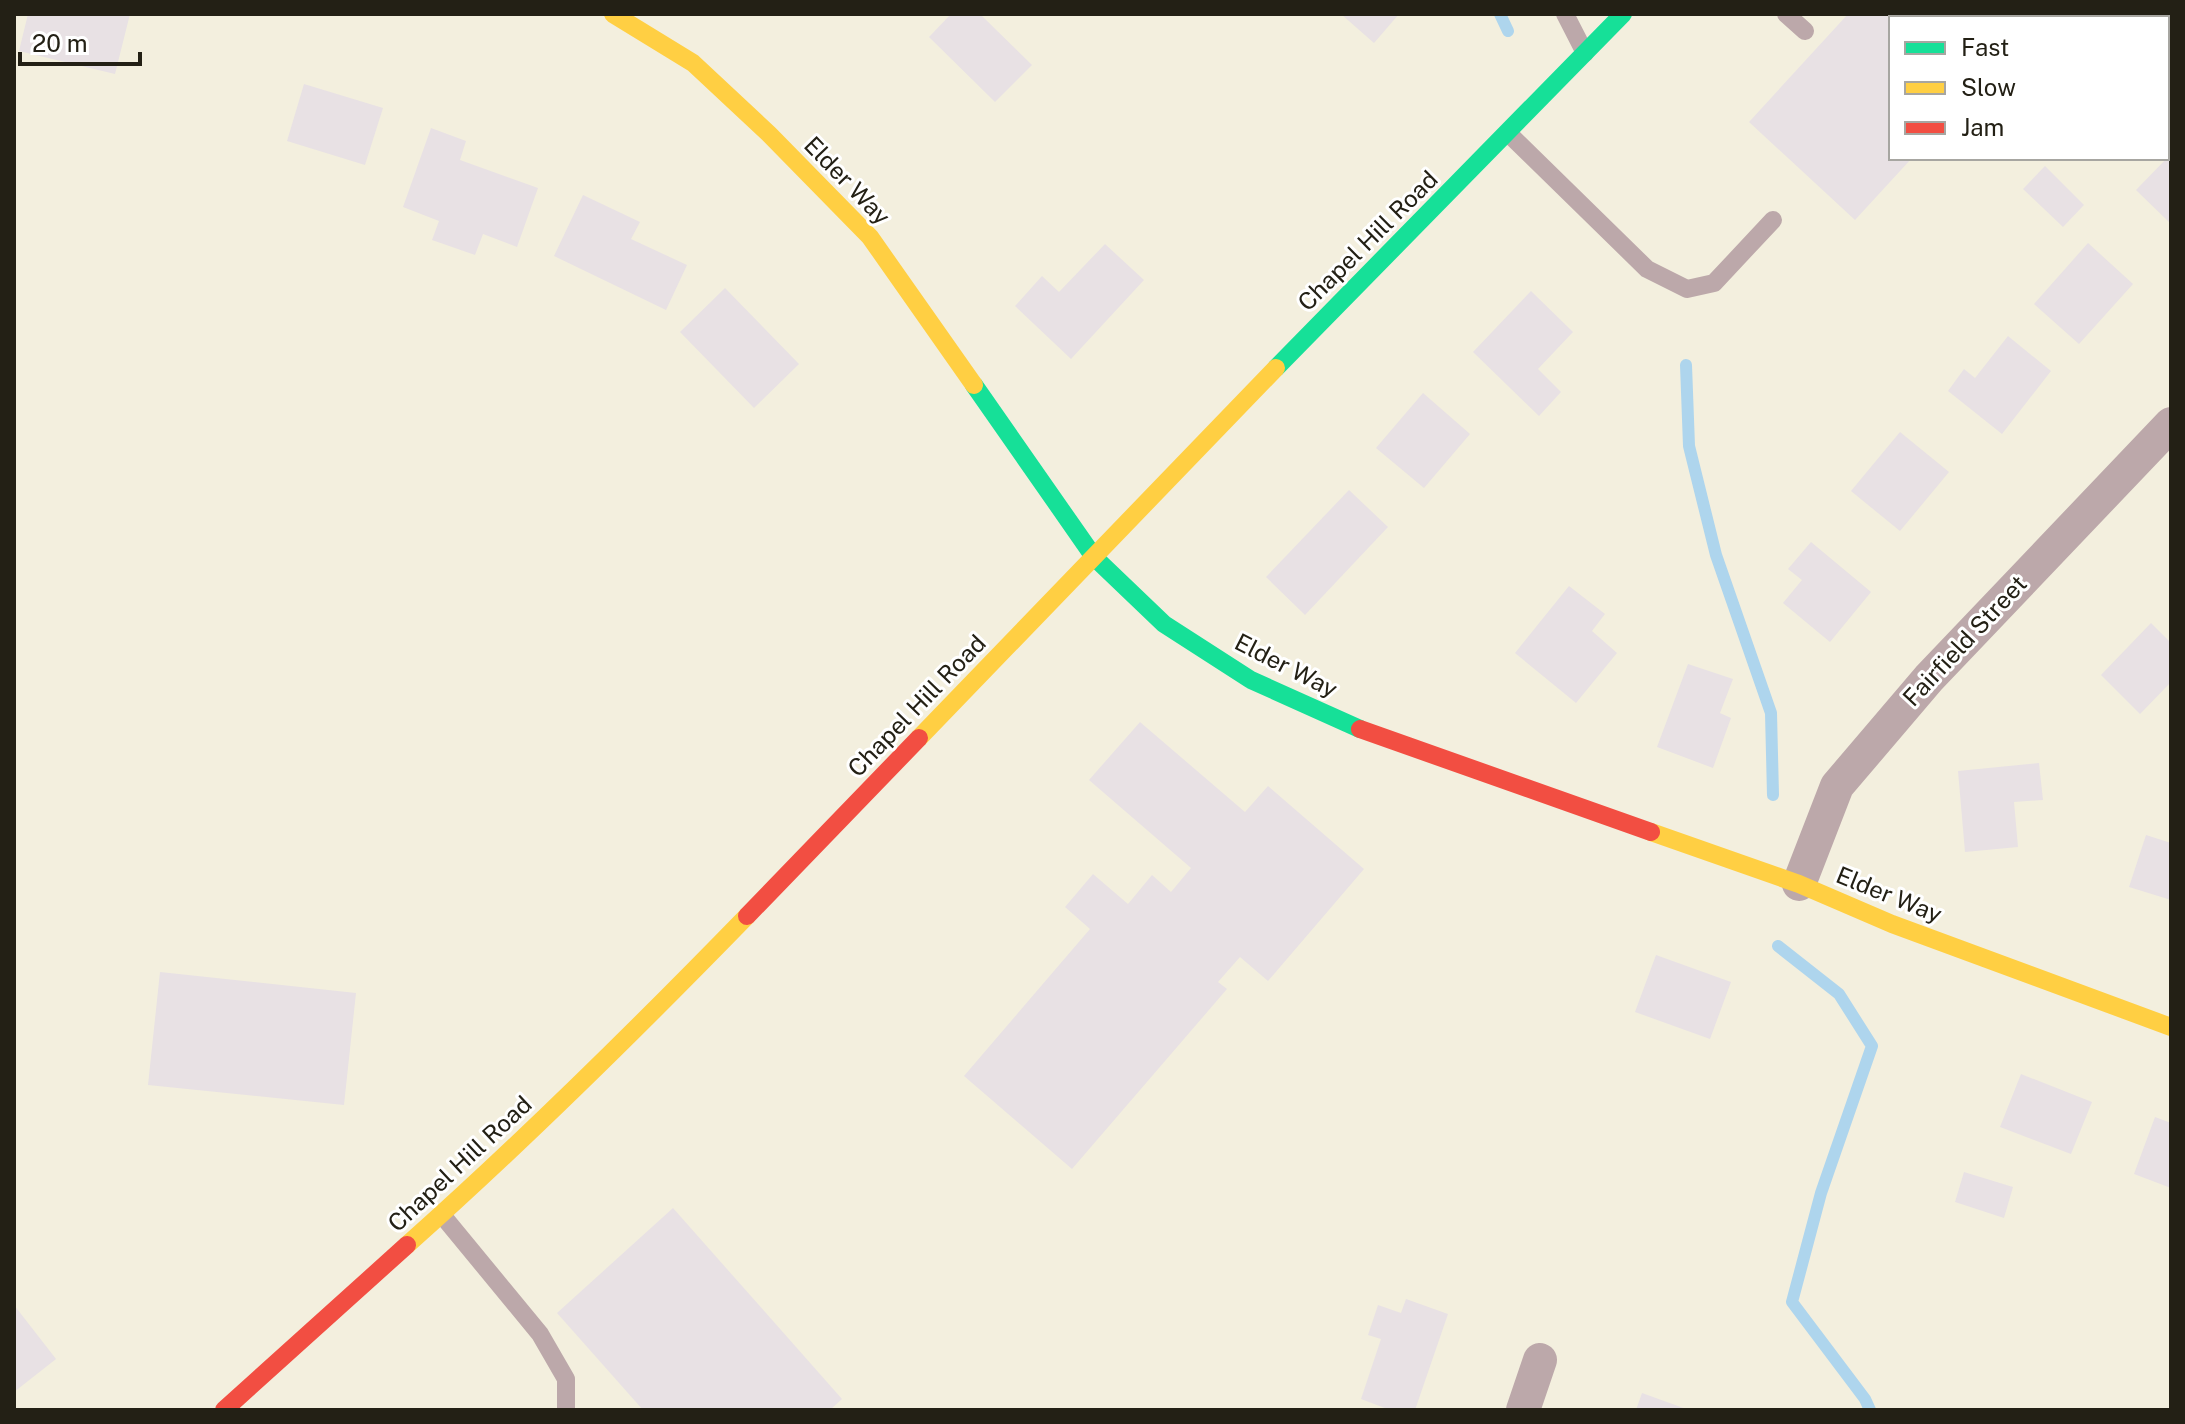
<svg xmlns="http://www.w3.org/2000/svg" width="2185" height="1424" viewBox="0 0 2185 1424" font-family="'Public Sans',sans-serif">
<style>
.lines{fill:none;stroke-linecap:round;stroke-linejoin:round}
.stream{stroke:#aed5ed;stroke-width:12}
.building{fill:#e8e1e4}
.lane{stroke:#bca8aa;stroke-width:18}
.street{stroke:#bca8aa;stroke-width:34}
.fast{stroke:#16e098;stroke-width:18}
.slow{stroke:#ffcf43;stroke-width:18}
.jam{stroke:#f24e42;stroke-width:18}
.labels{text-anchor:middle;stroke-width:6;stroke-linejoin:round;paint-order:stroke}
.street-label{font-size:24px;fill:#232015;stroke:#fff}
</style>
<rect width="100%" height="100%" fill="#f3efde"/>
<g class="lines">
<g class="stream">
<polyline points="1500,14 1508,31"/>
<polyline points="1686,365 1689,446 1716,555 1771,713 1773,795"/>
<polyline points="1778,946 1839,994 1872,1046 1821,1193 1792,1302 1865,1399 1870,1410"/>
</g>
</g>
<g class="building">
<polygon points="28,14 130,14 115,74 19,51"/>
<polygon points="951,14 980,14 1032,65 995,102 929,37"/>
<polygon points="1341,14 1399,14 1374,43"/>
<polygon points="1848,14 1907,14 1911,18 1891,18 1891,158 1912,158 1855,220 1749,122"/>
<polygon points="304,84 383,108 365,165 287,141"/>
<polygon points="431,128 466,141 460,160 538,188 517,247 483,234 475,255 432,240 439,221 403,207"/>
<polygon points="2171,154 2171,224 2136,190"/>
<polygon points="2045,166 2084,205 2063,227 2023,189"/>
<polygon points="583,195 640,222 631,239 687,265 666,310 554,256"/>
<polygon points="2088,243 2133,284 2079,344 2034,304"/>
<polygon points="1105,244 1144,280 1071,359 1015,306 1042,276 1059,292"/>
<polygon points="725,288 799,364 754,408 680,332"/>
<polygon points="1531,291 1573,332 1538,369 1561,392 1539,416 1473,352"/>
<polygon points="2008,336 2051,371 2002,434 1948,391 1964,369 1975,378"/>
<polygon points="1423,393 1470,434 1424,488 1376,448"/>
<polygon points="1900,432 1949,472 1900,531 1851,491"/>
<polygon points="1349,490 1388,527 1305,615 1266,577"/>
<polygon points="1811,542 1871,592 1830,642 1783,603 1802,580 1788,569"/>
<polygon points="1569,586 1605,614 1592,631 1617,653 1576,703 1515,653"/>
<polygon points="2151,623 2171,643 2171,682 2140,714 2101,675"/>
<polygon points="1688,664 1733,679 1720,713 1731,718 1713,768 1657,747"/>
<polygon points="1140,722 1245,812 1268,786 1364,869 1268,981 1240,957 1218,982 1227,989 1072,1169 964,1076 1090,929 1065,907 1093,874 1128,904 1152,875 1171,892 1191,868 1089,780"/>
<polygon points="2039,763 2043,800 2014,802 2018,847 1965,852 1958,771"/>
<polygon points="2146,835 2171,843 2171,900 2129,887"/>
<polygon points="1656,955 1731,982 1710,1039 1635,1012"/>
<polygon points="160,972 356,993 344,1105 148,1085"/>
<polygon points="2021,1074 2092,1102 2071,1154 2000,1127"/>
<polygon points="2155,1117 2171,1123 2171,1188 2134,1174"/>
<polygon points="1964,1172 2013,1187 2004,1218 1955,1202"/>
<polygon points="673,1208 842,1399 830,1410 643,1410 557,1313"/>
<polygon points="1406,1299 1448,1314 1415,1410 1390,1410 1361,1399 1381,1339 1368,1335 1378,1305 1401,1313"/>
<polygon points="14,1305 56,1359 14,1392"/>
<polygon points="1642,1393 1689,1410 1636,1410"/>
</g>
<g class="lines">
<g class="lane">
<polyline points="1565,14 1585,53"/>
<polyline points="1786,14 1805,31"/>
<polyline points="1508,133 1647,269 1687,289 1714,283 1773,220"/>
<polyline points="442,1215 540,1334 566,1379 566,1410"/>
</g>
<g class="street">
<polyline points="1799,884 1837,786 1929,678 2171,424"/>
<polyline points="1523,1410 1540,1360"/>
</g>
<g class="fast">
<polyline points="1276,368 1623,14"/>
<polyline points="974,385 1094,557 1164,624 1251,680 1360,729"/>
</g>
<g class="slow">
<polyline points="613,14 693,63 769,134 870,237 974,385"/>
<polyline points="919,738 1276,368"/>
<polyline points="1651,832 1799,884 1892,924 2171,1027"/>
<path d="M 407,1245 C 525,1140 637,1029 747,916"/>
</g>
<g class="jam">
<polyline points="1360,729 1651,832"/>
<polyline points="747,916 919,738"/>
<polyline points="224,1410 407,1245"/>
</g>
</g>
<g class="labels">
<g class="street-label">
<text transform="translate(847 181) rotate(46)" y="8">Elder Way</text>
<text transform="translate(1368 241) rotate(-45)" y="8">Chapel Hill Road</text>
<text transform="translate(1965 641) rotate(-47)" y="8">Fairfield Street</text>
<text transform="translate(1286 666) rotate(27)" y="8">Elder Way</text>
<text transform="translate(917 706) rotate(-46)" y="8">Chapel Hill Road</text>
<text transform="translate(1889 895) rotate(22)" y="8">Elder Way</text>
<text transform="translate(460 1164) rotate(-43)" y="8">Chapel Hill Road</text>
</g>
</g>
<rect width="2185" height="1424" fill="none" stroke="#232015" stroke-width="32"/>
<rect x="1889" y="16" width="280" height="144" fill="#ffffff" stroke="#a7a6a1" stroke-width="2"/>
<rect x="1905" y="42" width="40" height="12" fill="#16e098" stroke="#a7a6a1" stroke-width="2"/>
<text x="1961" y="56" font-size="24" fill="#232015">Fast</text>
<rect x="1905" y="82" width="40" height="12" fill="#ffcf43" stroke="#a7a6a1" stroke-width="2"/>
<text x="1961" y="96" font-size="24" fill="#232015">Slow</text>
<rect x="1905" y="122" width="40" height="12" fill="#f24e42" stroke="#a7a6a1" stroke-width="2"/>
<text x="1961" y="136" font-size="24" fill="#232015">Jam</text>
<path d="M20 52v12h120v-12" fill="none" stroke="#232015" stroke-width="4"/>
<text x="32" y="52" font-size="24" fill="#232015" stroke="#ffffff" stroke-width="6" paint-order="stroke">20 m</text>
</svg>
